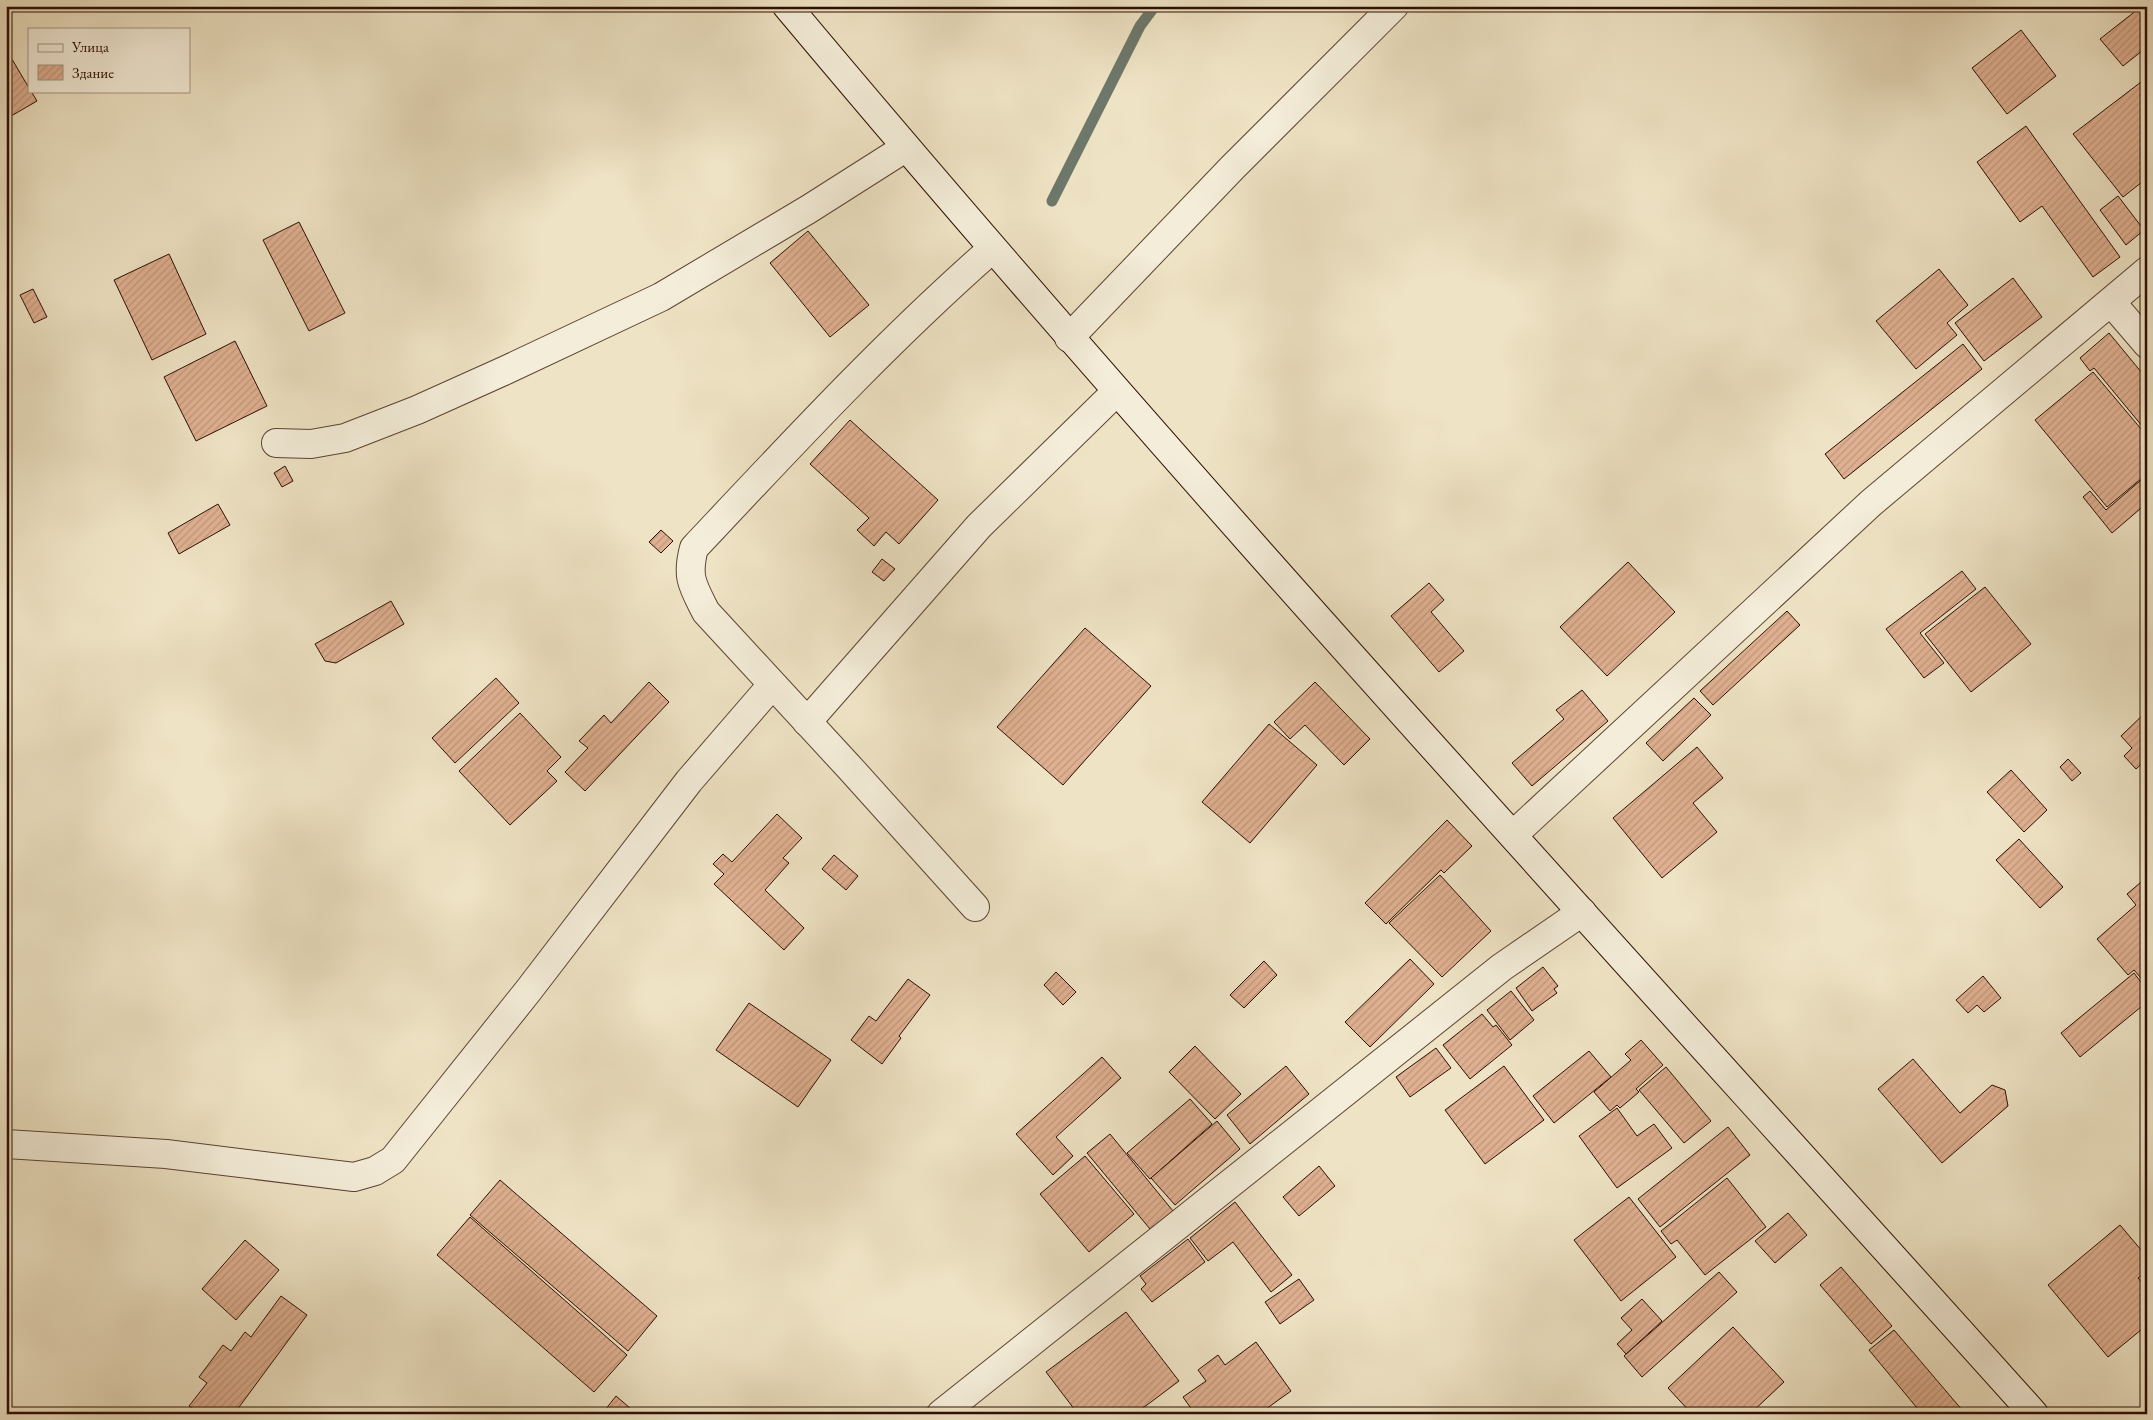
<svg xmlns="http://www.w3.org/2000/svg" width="2153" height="1420" viewBox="0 0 2153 1420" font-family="'EB Garamond',serif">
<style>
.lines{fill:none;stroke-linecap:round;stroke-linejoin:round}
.stream{stroke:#6d786b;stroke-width:11}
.building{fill:url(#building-hatch);stroke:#2c0e01}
.street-casing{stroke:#5c4332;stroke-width:30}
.secondary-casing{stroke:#2c0e01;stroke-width:30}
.street{stroke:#f4edd9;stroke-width:28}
.secondary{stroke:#f4edd9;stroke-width:28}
</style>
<defs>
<pattern id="building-hatch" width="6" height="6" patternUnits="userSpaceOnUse" patternTransform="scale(1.25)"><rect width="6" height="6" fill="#dfb091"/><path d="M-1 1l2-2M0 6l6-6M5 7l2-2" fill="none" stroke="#c0967b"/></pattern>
</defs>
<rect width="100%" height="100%" fill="#eee3c4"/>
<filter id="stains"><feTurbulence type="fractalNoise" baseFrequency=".004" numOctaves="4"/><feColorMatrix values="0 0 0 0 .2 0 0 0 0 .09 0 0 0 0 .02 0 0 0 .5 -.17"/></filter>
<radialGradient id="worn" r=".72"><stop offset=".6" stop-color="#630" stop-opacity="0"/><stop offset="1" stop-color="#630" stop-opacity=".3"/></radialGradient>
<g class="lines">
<polyline class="stream" points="1052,201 1140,26 1155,6"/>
</g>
<g class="building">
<polygon points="2142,6 2147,6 2147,47 2123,66 2100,39"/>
<polygon points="2021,30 2056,76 2007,114 1972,68"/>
<polygon points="6,49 29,88 29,91 31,91 37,101 6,119"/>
<polygon points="2141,82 2147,89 2147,178 2123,197 2073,134"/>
<polygon points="2026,126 2120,257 2093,277 2042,206 2020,222 1977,162"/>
<polygon points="2118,196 2144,230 2126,245 2100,210"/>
<polygon points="299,222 345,313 309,331 263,240"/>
<polygon points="808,231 869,305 830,337 770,263"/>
<polygon points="169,254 206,334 152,360 114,280"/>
<polygon points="1939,269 1968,305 1947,323 1957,335 1916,369 1876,321"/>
<polygon points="2013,278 2042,317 1984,361 1955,323"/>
<polygon points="33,289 47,317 34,323 20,295"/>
<polygon points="2109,333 2147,379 2147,432 2094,368 2090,371 2080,358"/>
<polygon points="235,341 267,406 196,441 164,377"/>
<polygon points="1963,344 1982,369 1844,479 1825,454"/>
<polygon points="2093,372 2147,436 2147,474 2107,507 2035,420"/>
<polygon points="850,420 938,500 899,544 886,532 874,546 857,530 869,518 810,464"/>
<polygon points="285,466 293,481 282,487 274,473"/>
<polygon points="2147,475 2147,503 2112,533 2083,497 2090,491 2106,510"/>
<polygon points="218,504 230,525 179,554 168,533"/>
<polygon points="661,530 673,541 661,553 649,542"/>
<polygon points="882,559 895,569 884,581 872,572"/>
<polygon points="1628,562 1675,612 1607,676 1560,627"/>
<polygon points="1962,571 1976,589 1920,633 1944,663 1924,678 1886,629"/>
<polygon points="1429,583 1444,600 1431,612 1464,651 1439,672 1391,616"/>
<polygon points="1985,587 2031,644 1971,692 1925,634"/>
<polygon points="391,601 404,624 336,663 325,661 315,644"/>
<polygon points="1787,611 1800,625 1713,705 1700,691"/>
<polygon points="1085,628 1151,686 1063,785 997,727"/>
<polygon points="496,678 519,703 455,763 432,738"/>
<polygon points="649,682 669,702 585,791 565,772 588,748 579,741 604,715 611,723"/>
<polygon points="1315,682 1370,739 1344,765 1305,725 1290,739 1274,722"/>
<polygon points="1582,690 1608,721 1532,786 1512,763 1564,719 1556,710"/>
<polygon points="1694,698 1711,715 1663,761 1646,743"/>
<polygon points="2147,711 2147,759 2136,769 2124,756 2132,748 2121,736"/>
<polygon points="520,713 561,757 547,771 557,781 510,825 459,771"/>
<polygon points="1269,724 1317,765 1250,843 1202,802"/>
<polygon points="1697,747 1723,778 1693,803 1717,832 1662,878 1613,818"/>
<polygon points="2068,759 2081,773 2072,781 2060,767"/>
<polygon points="2011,770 2047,810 2024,832 1987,792"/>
<polygon points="777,814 802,838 783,858 789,863 765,890 804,928 784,950 714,884 724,874 713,864 723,854 732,862"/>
<polygon points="1447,820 1472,846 1444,873 1441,870 1386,924 1365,903"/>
<polygon points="2019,839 2063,887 2040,908 1996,860"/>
<polygon points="834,855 858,876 846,890 822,869"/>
<polygon points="1440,875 1491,931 1442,977 1389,923"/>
<polygon points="2147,877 2147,985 2134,970 2128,975 2097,939 2136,905 2127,894"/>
<polygon points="1410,959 1434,984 1370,1047 1345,1022"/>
<polygon points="1264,961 1277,975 1244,1008 1230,995"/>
<polygon points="1543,967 1558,986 1554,989 1557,993 1532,1011 1516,988"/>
<polygon points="1056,972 1076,992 1063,1005 1044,985"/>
<polygon points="2134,973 2147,990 2147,1002 2080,1057 2061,1033"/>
<polygon points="1983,976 2001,998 1984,1012 1977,1005 1968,1013 1956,1000"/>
<polygon points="908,979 930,995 899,1036 901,1038 882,1064 851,1040 869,1016 876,1021"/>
<polygon points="1511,991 1534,1020 1510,1040 1487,1010"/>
<polygon points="749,1003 831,1060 798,1107 716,1050"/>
<polygon points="1482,1014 1493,1027 1496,1025 1512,1045 1470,1079 1443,1045"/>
<polygon points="1641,1040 1663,1065 1636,1089 1639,1092 1620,1108 1617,1105 1610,1111 1594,1092 1631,1060 1625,1054"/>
<polygon points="1195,1046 1241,1094 1215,1119 1169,1072"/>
<polygon points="1436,1048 1451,1068 1410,1097 1396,1077"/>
<polygon points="1589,1051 1611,1077 1554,1123 1533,1096"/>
<polygon points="1102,1057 1121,1078 1056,1137 1073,1156 1053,1175 1016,1134"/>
<polygon points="1913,1059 1960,1113 1992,1085 2005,1090 2008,1106 1942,1163 1878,1089"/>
<polygon points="1286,1066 1309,1094 1250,1144 1227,1115"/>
<polygon points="1504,1066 1544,1120 1485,1164 1445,1110"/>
<polygon points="1666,1067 1711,1121 1684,1143 1639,1090"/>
<polygon points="1190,1099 1212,1124 1150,1179 1127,1153"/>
<polygon points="1617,1108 1637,1136 1654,1124 1672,1148 1617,1188 1579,1136"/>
<polygon points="1217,1121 1240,1149 1175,1205 1151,1178"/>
<polygon points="1728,1127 1750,1155 1660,1227 1638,1199"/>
<polygon points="1110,1134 1173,1211 1150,1229 1087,1153"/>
<polygon points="1085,1156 1134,1214 1089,1252 1040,1194"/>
<polygon points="1319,1166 1335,1186 1299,1216 1283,1197"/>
<polygon points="1727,1178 1766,1227 1705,1275 1677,1240 1671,1244 1661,1231"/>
<polygon points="500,1180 657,1316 628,1351 470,1215"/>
<polygon points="1629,1197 1676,1257 1621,1301 1574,1240"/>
<polygon points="1235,1202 1292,1275 1271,1292 1233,1242 1208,1261 1190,1238"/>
<polygon points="1788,1213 1807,1235 1775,1263 1755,1241"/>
<polygon points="470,1217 627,1355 594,1392 437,1255"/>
<polygon points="2120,1225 2147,1257 2147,1271 2138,1278 2147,1288 2147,1325 2108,1357 2048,1285"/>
<polygon points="1188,1239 1205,1262 1152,1302 1141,1289 1146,1284 1140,1276"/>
<polygon points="245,1240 279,1270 236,1320 202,1289"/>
<polygon points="1841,1267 1892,1326 1871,1344 1820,1285"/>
<polygon points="1719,1272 1737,1292 1642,1377 1624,1356"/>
<polygon points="1299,1279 1314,1300 1280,1324 1265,1302"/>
<polygon points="281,1296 307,1315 234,1414 200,1414 189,1406 207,1383 199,1377 223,1345 231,1351 245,1332 251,1337"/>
<polygon points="1642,1299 1662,1321 1626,1354 1617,1344 1632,1330 1621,1318"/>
<polygon points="1126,1312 1179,1381 1135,1414 1078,1414 1046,1372"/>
<polygon points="1733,1327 1784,1382 1750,1414 1692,1414 1668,1388"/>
<polygon points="1894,1330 1963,1411 1960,1414 1922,1414 1869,1350"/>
<polygon points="1256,1342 1291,1391 1259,1414 1195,1414 1183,1397 1206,1381 1198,1370 1218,1355 1225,1365"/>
<polygon points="616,1396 637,1414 602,1414"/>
<polygon points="1646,1409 1651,1414 1641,1414"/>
</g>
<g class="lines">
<g class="street-casing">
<g id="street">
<polyline points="2111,302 2147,344"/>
<polyline points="1069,338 1232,168 1394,6"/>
<polyline points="276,443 311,444 345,438 417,410 506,370 661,297 809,209 905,148"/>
<polyline points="807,722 979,526 1116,392"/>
<polyline points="1513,835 1871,503 2147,271"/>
<path d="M 975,907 L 849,767 L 706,612 C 693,586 686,578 694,548 C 791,445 886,342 992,249"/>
<polyline points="6,1144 166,1154 354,1177 375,1171 393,1160 528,991 689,781 772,685"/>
<polyline points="941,1414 1502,967 1582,912"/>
</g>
</g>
<g class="secondary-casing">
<path id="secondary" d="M 787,6 C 1190,487 1615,947 2034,1414"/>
</g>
<use href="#street" class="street"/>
<use href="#secondary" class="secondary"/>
</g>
<rect width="2153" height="1420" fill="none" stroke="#eee3c4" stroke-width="25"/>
<rect x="8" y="8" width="2138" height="1405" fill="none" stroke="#2c0e01" stroke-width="2.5"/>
<rect x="12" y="12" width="2128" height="1395" fill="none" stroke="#2c0e01"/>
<rect x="28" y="28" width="162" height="65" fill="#f4edd9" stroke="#a49483"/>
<rect x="38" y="44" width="25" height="8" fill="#f4edd9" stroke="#a49483"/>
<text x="72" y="52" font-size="15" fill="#2c0e01">Улица</text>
<rect x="38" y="65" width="25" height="15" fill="url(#building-hatch)" stroke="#a49483"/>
<text x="72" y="78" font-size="15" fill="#2c0e01">Здание</text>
<rect width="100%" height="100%" filter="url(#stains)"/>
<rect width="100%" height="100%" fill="url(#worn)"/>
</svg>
